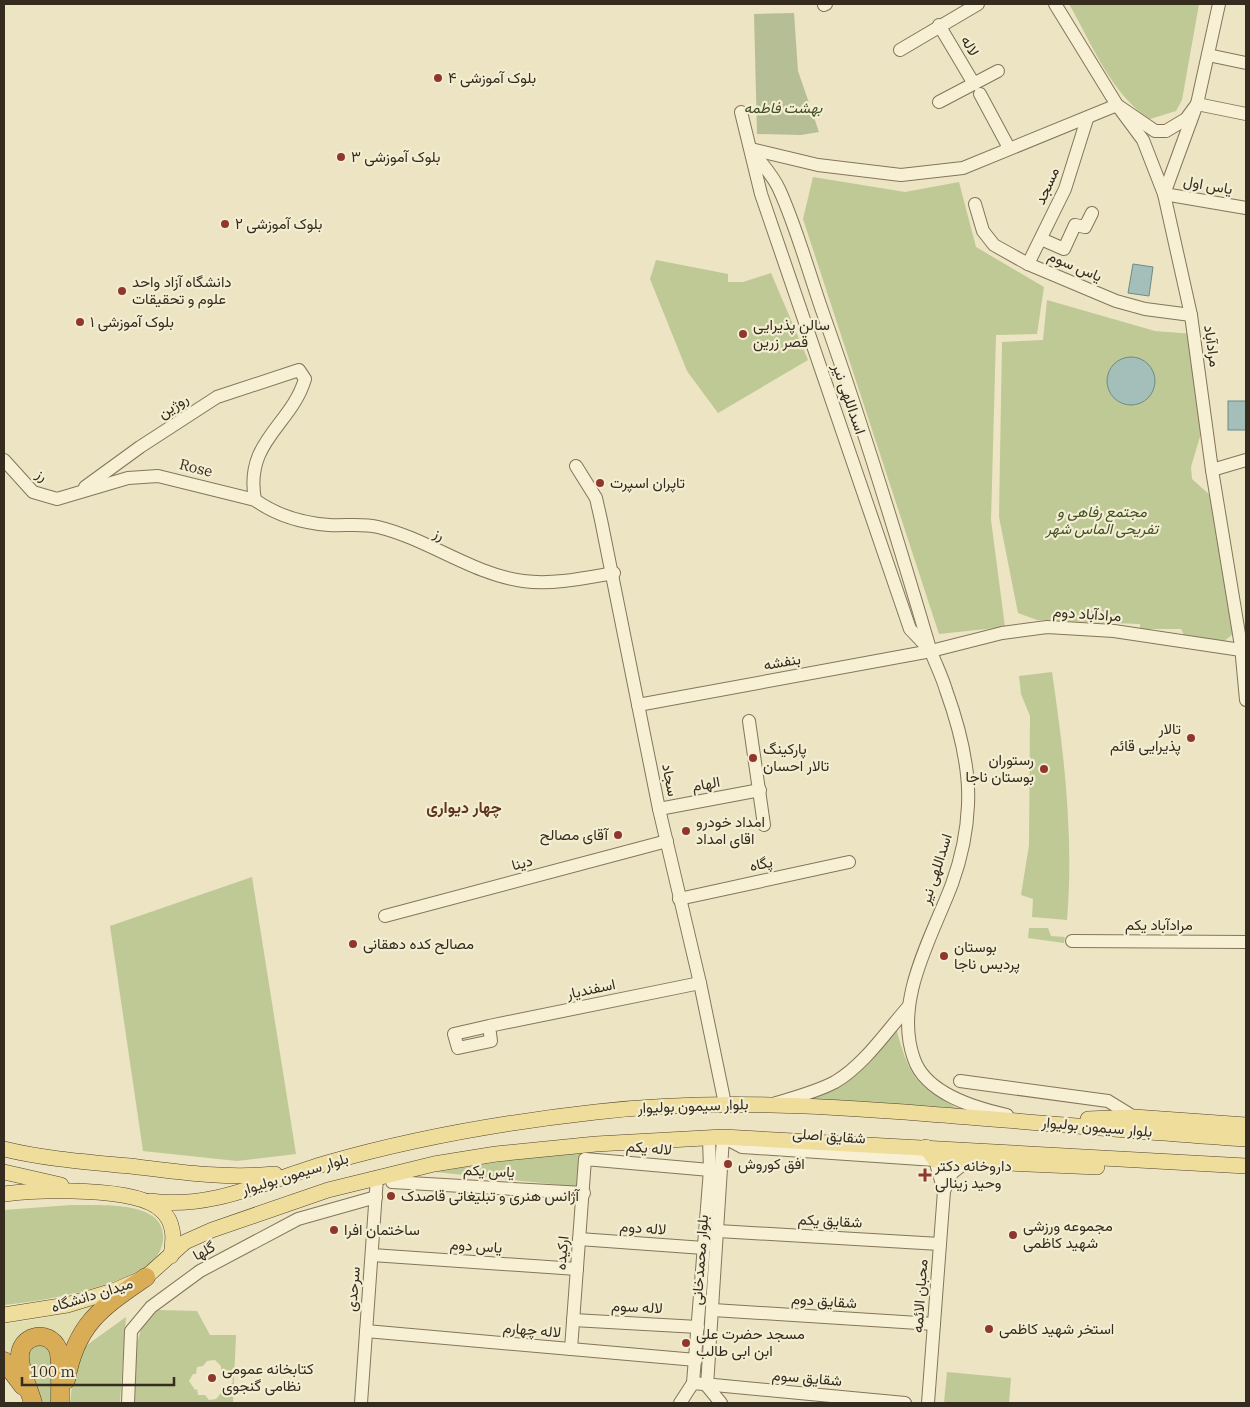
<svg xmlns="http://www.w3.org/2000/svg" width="1250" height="1407" viewBox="0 0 1250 1407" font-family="'IBM Plex Serif',Vazirmatn,serif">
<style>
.farmland{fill:#e1deb0}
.green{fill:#bec996;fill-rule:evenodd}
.cemetery{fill:#b5be95}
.water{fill:#a4beb9;stroke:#6c8c87}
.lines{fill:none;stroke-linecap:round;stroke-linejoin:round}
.minor-casing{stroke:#84755a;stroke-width:14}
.major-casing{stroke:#52432e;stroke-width:16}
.highway-casing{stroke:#52432e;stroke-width:19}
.minor{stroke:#f7f0d4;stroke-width:12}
.major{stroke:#eedd9b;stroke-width:15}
.highway{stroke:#d8ad56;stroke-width:18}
.poi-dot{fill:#90372d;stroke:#f3edd1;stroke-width:2}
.labels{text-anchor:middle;stroke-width:4.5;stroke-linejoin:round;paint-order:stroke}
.street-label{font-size:15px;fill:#352b1e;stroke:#f3edd1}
.poi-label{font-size:15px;fill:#352b1e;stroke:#f3edd1;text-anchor:start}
.park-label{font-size:15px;font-style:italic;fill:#415025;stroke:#f3edd1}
.neighbourhood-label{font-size:16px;font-weight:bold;fill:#5f331f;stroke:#f3edd1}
</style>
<rect width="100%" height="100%" fill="#ece4c2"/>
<polygon class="farmland" points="98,1304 68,1348 25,1332 15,1344 13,1362 4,1351 4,1324 43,1318"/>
<g class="green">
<path d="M 1069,4 L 1199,4 L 1182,100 L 1176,111 L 1150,119 C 1112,96 1091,42 1069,4 Z"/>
<polygon points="813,177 905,192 959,182 976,247 1044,287 1037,334 996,335 991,520 1005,627 939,634 803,219"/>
<polygon points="656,260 728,274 728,282 743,282 771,273 808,360 718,413 687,371 650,279"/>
<polygon points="1047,300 1155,331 1194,334 1204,423 1191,467 1192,479 1212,497 1233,634 1223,642 1185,637 1181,629 1140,629 1140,624 1037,620 1018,613 999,517 1002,342 1043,340"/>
<path d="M 1052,672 C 1064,754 1074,836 1067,920 L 1032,917 L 1033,899 L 1021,895 L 1029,845 L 1030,716 L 1021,694 L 1019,676 Z"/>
<polygon points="252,877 296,1154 237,1161 143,1151 110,926"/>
<polygon points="1029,928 1048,928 1051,936 1065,937 1064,943 1028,938"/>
<path d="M 896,1028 C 910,1079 916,1087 964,1111 L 799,1100 L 818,1097 L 834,1089 Z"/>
<polygon points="582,1149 580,1187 435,1172"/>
<path d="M 71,1205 C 98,1206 167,1199 163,1240 C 162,1252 154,1262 144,1268 C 103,1290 50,1300 4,1305 L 4,1210 Z"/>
<path d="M 159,1310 L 197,1311 L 210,1335 L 236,1335 L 233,1403 L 133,1403 L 135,1350 L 143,1322 ZM 215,1360 L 221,1366 L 221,1371 L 227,1371 L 232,1376 L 233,1382 L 228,1387 L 221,1388 L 221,1393 L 216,1399 L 209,1400 L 205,1395 L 198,1395 L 197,1389 L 195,1390 L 189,1381 L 193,1374 L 196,1374 L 197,1367 L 203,1366 L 207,1361 Z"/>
<polygon points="126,1317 120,1403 70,1403 74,1366 87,1345"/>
<polygon points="35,1342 51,1347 51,1403 43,1403 28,1367 26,1351"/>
<polygon points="947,1372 1011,1378 1009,1403 944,1403"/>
</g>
<polygon class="cemetery" points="794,13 798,71 819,132 801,135 757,134 754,14"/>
<g class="water">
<polygon points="1133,264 1153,267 1149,296 1128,293"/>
<circle cx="1131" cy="381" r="24"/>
<rect x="1228" y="401" width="18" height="29"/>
</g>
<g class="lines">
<g class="minor-casing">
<g id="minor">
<polyline points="1055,4 1117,105 1155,131 1166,131 1186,119 1197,104 1246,114"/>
<polyline points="1219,4 1197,104 1164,194 1191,315 1212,470 1241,646 1246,700"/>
<polyline points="824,5 826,4"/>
<polyline points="939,25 974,84"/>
<polyline points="900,50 978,4"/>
<polyline points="1208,55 1246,63"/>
<polyline points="980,94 1009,148"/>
<polyline points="939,102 998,71"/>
<polyline points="741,112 761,194 910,629 931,651"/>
<path d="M 751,149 C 760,162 773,175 779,189 C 797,228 809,274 824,316 C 863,426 897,537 930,649 C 935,663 942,676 946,690 C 959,726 970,766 968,805 C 967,832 961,859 952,884 C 932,937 893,1001 914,1059 C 926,1094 975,1108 1007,1115"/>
<polyline points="751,149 818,165 901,175 963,168 1117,105 1143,140 1164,194 1246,208"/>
<polyline points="975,204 983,231 994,245 1028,264 1116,301 1145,309 1191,315"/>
<polyline points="1041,239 1064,249 1075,225 1085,227 1092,213"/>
<polyline points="1028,264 1065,189 1087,119"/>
<path d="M 4,460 L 33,492 L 57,499 L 128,478 L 158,476 L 255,500 C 276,515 302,523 329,525 C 345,526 362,523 378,527 C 428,539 472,574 523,581 C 553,585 585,578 614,573"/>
<polyline points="576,466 596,498 601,520 659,809 700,983 725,1104"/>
<polyline points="1212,470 1246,460"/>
<path d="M 85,487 L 140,447 L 217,397 L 299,370 L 305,379 C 291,426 244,441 255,500"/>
<polyline points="638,705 931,651 1002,633 1047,627 1114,631 1241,650"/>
<polyline points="749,721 764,825"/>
<polyline points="659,809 760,790"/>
<polyline points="679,899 849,862"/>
<polyline points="385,916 667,841"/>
<polyline points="1072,941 1246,942"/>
<polyline points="489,1026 491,1041 458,1048 454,1034 489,1026 700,983"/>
<polyline points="960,1081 1108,1101 1134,1117"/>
<path d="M 776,1103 C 796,1097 816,1092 835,1082 C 864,1065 886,1032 908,1007"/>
<polyline points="392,1182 584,1193"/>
<polyline points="718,1231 940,1244"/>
<polyline points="579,1239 704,1248"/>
<polyline points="372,1255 577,1269"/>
<polyline points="713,1310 934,1324"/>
<polyline points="573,1320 698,1327"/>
<polyline points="366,1331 696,1360"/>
<polyline points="571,1349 585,1159 710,1170"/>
<polyline points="693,1383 710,1170 709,1138"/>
<polyline points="707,1386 723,1137 742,1147 935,1160 944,1191"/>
<polyline points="707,1386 721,1403"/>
<polyline points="128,1403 131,1331 151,1307 200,1271 298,1219 376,1197"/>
<polyline points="361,1403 377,1177"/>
<polyline points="680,1403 693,1383 905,1403"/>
<polyline points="928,1403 944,1191 952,1173 967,1161"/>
</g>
</g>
<g class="major-casing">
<g id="major">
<polyline points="1088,1119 1134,1117 1246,1125"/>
<polyline points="926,1147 935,1160 1097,1167"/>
<path d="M 4,1149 C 45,1159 87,1162 130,1166 C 178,1172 226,1179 275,1174"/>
<polyline points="4,1172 61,1185"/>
<path d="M 4,1194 C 38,1190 136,1186 161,1210 C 175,1222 174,1239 171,1256"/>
<path d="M 150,1201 C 213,1210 268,1180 327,1163 C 414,1138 506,1122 596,1112 C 707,1099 818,1105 929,1114 C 1035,1122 1141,1132 1246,1139"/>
<polyline points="4,1315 67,1305 113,1291 146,1277 185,1242 212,1230 328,1190 434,1164 496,1154 596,1144 723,1137 1246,1166"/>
</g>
</g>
<g class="highway-casing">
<g id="highway">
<polyline points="4,1361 23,1386"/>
<path d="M 66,1380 C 76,1324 101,1308 146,1277"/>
<path d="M 33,1403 C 29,1389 21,1373 20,1359 C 18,1335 49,1328 58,1349 C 61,1357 60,1392 60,1403"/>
</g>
</g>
<use href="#minor" class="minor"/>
<use href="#major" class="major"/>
<use href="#highway" class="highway"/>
</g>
<g class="poi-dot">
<circle cx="438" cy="78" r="5"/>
<circle cx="341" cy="157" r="5"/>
<circle cx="225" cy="224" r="5"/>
<circle cx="122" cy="291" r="5"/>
<circle cx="80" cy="322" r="5"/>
<circle cx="743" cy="334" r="5"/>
<circle cx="600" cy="483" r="5"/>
<circle cx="1191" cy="738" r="5"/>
<circle cx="753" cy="758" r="5"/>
<circle cx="1044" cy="769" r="5"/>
<circle cx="686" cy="831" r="5"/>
<circle cx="618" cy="835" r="5"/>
<circle cx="353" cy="944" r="5"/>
<circle cx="944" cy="956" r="5"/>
<circle cx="728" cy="1164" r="5"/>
<path d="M922.5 1167.5h5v5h5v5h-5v5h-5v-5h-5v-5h5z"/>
<circle cx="391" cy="1196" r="5"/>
<circle cx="334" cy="1230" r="5"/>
<circle cx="1013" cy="1235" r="5"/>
<circle cx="989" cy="1329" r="5"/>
<circle cx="686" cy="1343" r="5"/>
<circle cx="212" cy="1378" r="5"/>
</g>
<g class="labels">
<g class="street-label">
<text transform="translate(970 46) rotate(60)" y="5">لاله</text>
<text transform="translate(1208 185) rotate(10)" y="5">یاس اول</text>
<text transform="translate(1047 186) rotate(-66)" y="5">مسجد</text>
<text transform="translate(1075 266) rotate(23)" y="5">یاس سوم</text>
<text transform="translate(1212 346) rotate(82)" y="5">مرادآباد</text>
<text transform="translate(849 399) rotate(71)" y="5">اسداللهی نیر</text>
<text transform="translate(173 406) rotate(-33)" y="5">روژین</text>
<text transform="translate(196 468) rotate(14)" y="5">Rose</text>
<text transform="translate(42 475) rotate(34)" y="5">رز</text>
<text transform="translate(439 534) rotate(24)" y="5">رز</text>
<text transform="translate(1087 614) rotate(4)" y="5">مرادآباد دوم</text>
<text transform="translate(782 662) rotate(-10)" y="5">بنفشه</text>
<text transform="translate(670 780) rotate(79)" y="5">سجاد</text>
<text transform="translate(706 784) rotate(-10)" y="5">الهام</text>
<text transform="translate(522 863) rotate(-15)" y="5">دینا</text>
<text transform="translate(761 864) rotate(-12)" y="5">پگاه</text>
<text transform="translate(936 869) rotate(-72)" y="5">اسداللهی نیر</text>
<text x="1159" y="930">مرادآباد یکم</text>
<text transform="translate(591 989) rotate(-12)" y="5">اسفندیار</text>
<text transform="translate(693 1106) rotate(-2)" y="5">بلوار سیمون بولیوار</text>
<text transform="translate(1097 1127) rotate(5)" y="5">بلوار سیمون بولیوار</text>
<text transform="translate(829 1136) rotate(4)" y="5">شقایق اصلی</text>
<text transform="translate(649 1148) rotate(5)" y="5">لاله یکم</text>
<text transform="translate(489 1171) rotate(3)" y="5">یاس یکم</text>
<text transform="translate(295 1174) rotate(-17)" y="5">بلوار سیمون بولیوار</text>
<text transform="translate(830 1221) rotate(3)" y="5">شقایق یکم</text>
<text transform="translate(643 1228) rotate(4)" y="5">لاله دوم</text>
<text transform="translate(476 1246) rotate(4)" y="5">یاس دوم</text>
<text transform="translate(204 1251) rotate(-29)" y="5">گلها</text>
<text transform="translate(562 1253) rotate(-85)" y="5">ارکیده</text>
<text transform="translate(700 1260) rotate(-86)" y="5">بلوار محمدخانی</text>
<text transform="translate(353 1289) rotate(-85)" y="5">سرحدی</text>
<text transform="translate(92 1295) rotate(-17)" y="5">میدان دانشگاه</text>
<text transform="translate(920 1296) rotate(-86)" y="5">محبان الائمه</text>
<text transform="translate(824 1301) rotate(4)" y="5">شقایق دوم</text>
<text transform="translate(637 1307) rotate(3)" y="5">لاله سوم</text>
<text transform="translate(532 1330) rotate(5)" y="5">لاله چهارم</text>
<text transform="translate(807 1378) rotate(5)" y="5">شقایق سوم</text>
</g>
<g class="poi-label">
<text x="448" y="83">بلوک آموزشی ۴</text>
<text x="351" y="162">بلوک آموزشی ۳</text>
<text x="235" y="229">بلوک آموزشی ۲</text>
<text x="132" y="287">دانشگاه آزاد واحد<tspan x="132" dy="17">علوم و تحقیقات</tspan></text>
<text x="90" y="327">بلوک آموزشی ۱</text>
<text x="753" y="330">سالن پذیرایی<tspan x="753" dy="17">قصر زرین</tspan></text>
<text x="610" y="488">تاپران اسپرت</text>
<text x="1181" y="734" text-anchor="end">تالار<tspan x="1181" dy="17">پذیرایی قائم</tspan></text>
<text x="763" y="754">پارکینگ<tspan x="763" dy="17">تالار احسان</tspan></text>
<text x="1034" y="765" text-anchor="end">رستوران<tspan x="1034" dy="17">بوستان ناجا</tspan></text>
<text x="696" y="827">امداد خودرو<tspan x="696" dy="17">اقای امداد</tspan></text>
<text x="608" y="840" text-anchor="end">آقای مصالح</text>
<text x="363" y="949">مصالح کده دهقانی</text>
<text x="954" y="952">بوستان<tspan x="954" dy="17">پردیس ناجا</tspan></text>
<text x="738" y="1169">افق کوروش</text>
<text x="935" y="1171">داروخانه دکتر<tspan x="935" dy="17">وحید زینالی</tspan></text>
<text x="401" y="1201">آژانس هنری و تبلیغاتی قاصدک</text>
<text x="1023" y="1231">مجموعه ورزشی<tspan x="1023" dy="17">شهید کاظمی</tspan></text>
<text x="344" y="1235">ساختمان افرا</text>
<text x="999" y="1334">استخر شهید کاظمی</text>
<text x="696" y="1339">مسجد حضرت علی<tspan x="696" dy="17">ابن ابی طالب</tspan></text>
<text x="222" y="1374">کتابخانه عمومی<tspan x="222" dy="17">نظامی گنجوی</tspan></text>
</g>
<g class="park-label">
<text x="783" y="113">بهشت فاطمه</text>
<text x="1102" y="517">مجتمع رفاهی و<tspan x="1102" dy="17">تفریحی الماس شهر</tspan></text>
</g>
<g class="neighbourhood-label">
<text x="464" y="813">چهار دیواری</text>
</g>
</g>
<rect width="1250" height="1407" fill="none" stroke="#352b1e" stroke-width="10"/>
<path d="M22 1377v8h152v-8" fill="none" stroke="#352b1e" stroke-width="2.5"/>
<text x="30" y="1377" font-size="15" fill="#352b1e" stroke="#f3edd1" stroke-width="4" paint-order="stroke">100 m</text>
</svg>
